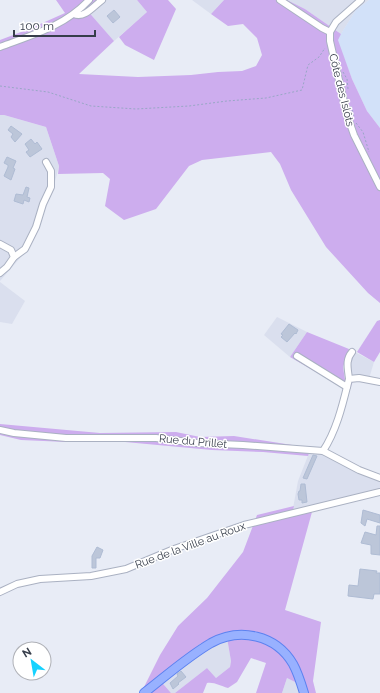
<svg xmlns="http://www.w3.org/2000/svg" width="380" height="693" viewBox="0 0 380 693" font-family="Raleway,sans-serif">
<style>
.residential{fill:#dadfee}
.commercial{fill:#d2e1f9}
.green{fill:#cdadee}
.building{fill:#bcc6d9;stroke:#afbcd4}
.lines{fill:none;stroke-linecap:round;stroke-linejoin:round}
.minor-casing{stroke:#aab1c2;stroke-width:8}
.major-casing{stroke:#5c82f0;stroke-width:10}
.path{stroke:#99a7c6;stroke-width:1;stroke-dasharray:2 2;stroke-linecap:butt}
.minor{stroke:#fff;stroke-width:6}
.major{stroke:#98b1ff;stroke-width:8}
.labels{text-anchor:middle;stroke-width:3;stroke-linejoin:round;paint-order:stroke}
.street-label{font-size:11px;fill:#363d4a;stroke:#fff}
</style>
<rect width="100%" height="100%" fill="#e8ecf6"/>
<g class="residential">
<polygon points="97,0 137,0 147,12 114,41 86,9"/>
<polygon points="192,0 224,0 211,14"/>
<polygon points="287,0 369,0 356,10 341,34 305,9"/>
<polygon points="0,115 4,115 46,127 59,166 52,193 27,250 0,281"/>
<polygon points="0,282 25,301 12,324 0,322"/>
<polygon points="277,317 307,332 290,357 264,335"/>
<polygon points="349,349 374,362 368,382 345,380 343,367"/>
<polygon points="311,448 332,453 374,474 380,476 380,494 312,512 292,514 298,481"/>
<polygon points="226,632 231,661 230,667 216,678 207,668 175,693 171,693 158,678 200,644"/>
<polygon points="287,678 305,687 308,693 282,693"/>
</g>
<polygon class="commercial" points="369,0 380,0 380,128 367,111 352,79 337,40 356,10"/>
<g class="green">
<polygon points="56,0 97,0 86,9 114,41 79,74 138,77 191,75 218,72 242,71 256,66 262,55 257,38 243,24 228,26 211,14 224,0 287,0 305,9 341,34 338,40 352,79 367,111 380,128 380,303 368,293 326,247 291,190 280,164 271,152 202,160 189,166 156,209 124,220 105,206 110,179 103,173 58,174 59,166 46,127 4,115 0,115 0,40 29,29 65,13"/>
<polygon points="137,0 168,0 176,9 154,60 125,45 119,37 147,12"/>
<polygon points="380,320 380,352 374,362 357,352 377,321"/>
<polygon points="307,332 349,349 343,367 345,380 353,381 349,391 290,357"/>
<polygon points="0,424 100,433 176,432 200,437 234,436 311,448 308,456 263,452 212,450 125,442 66,442 21,440 0,435"/>
<path d="M 294,506 L 292,514 L 312,512 L 285,610 L 321,622 L 313,681 L 316,693 L 308,693 L 305,687 L 287,678 L 282,693 L 256,693 L 266,663 L 251,658 L 237,682 L 228,688 C 220,686 215,682 207,683 L 203,693 L 175,693 L 207,668 L 216,678 L 230,667 L 231,661 L 226,632 L 200,644 L 158,678 L 171,693 L 141,693 L 160,655 L 178,626 L 207,598 L 243,552 L 257,515 Z"/>
</g>
<g class="building">
<polygon points="114,10 120,17 113,23 107,16"/>
<polygon points="11,126 22,134 15,142 11,137 13,134 8,130"/>
<polygon points="31,139 35,144 37,142 42,149 30,157 26,152 29,150 25,144"/>
<polygon points="7,157 16,161 13,168 15,169 11,180 4,176 8,167 8,165 4,163"/>
<polygon points="26,187 29,188 27,197 30,198 29,202 24,200 23,204 14,201 16,194 23,195"/>
<polygon points="289,324 298,330 296,334 295,333 287,342 281,337 283,335 281,334"/>
<polygon points="313,455 317,456 307,479 303,478"/>
<polygon points="301,484 305,484 307,502 302,503 302,500 299,500 298,494 299,491 300,491"/>
<polygon points="363,510 380,515 380,523 367,519 365,526 361,523"/>
<polygon points="377,526 380,526 380,555 371,554 371,545 361,543 365,532 376,535"/>
<polygon points="97,547 103,550 100,558 96,558 96,568 92,568 92,556"/>
<polygon points="360,569 377,571 376,573 380,573 380,594 374,594 373,599 348,596 349,585 358,586"/>
<polygon points="181,671 186,677 178,683 179,684 173,689 170,683 178,676 177,674"/>
</g>
<g class="lines">
<g class="minor-casing">
<g id="minor">
<polyline points="280,0 322,28 330,32"/>
<polyline points="361,0 336,22 330,32 330,41 347,115 354,135 380,187"/>
<path d="M 74,14 C 84,19 94,6 102,0"/>
<path d="M 0,47 C 32,35 65,26 89,0"/>
<polyline points="0,244 11,250 14,257 7,267 0,273"/>
<polyline points="14,257 25,249 36,227 43,204 51,187 51,171 46,162"/>
<polyline points="297,356 347,387"/>
<path d="M 349,379 C 348,369 345,360 352,352"/>
<polyline points="0,430 14,433 66,438 156,438 197,443 243,445 323,451 359,470 380,478"/>
<path d="M 323,451 C 337,430 343,403 349,379 L 359,378 L 380,382"/>
<polyline points="0,592 17,584 40,579 91,576 126,569 174,549 244,525 380,492"/>
</g>
</g>
<g class="major-casing">
<path id="major" d="M 144,693 C 166,676 187,657 211,643 C 240,627 276,635 293,664 C 298,673 301,683 304,693"/>
</g>
<g class="path">
<polyline points="343,72 347,79 348,89"/>
<polyline points="0,86 48,92 91,106 136,109 189,106 227,101 266,98 302,90 308,65 319,57 325,48"/>
<polyline points="351,106 354,116"/>
<polyline points="356,123 363,132 369,152"/>
</g>
<use href="#minor" class="minor"/>
<use href="#major" class="major"/>
</g>
<g class="labels">
<g class="street-label">
<text transform="translate(342 90) rotate(76)" y="4">Côte des Islôts</text>
<text transform="translate(193 441) rotate(5)" y="4">Rue du Prillet</text>
<text transform="translate(190 545) rotate(-20)" y="4">Rue de la Ville au Roux</text>
</g>
</g>
<g transform="translate(32 661) rotate(329)"><circle r="19" fill="#ffffff" stroke="#afb1b7"/>
<path d="M0-3L7 15L0 10L-7 15Z" fill="#16d2ff"/>
<text y="-6" font-size="11" font-weight="bold" text-anchor="middle" fill="#363d4a">N</text>
</g>
<path d="M14 30v6h81v-6" fill="none" stroke="#363d4a" stroke-width="2"/>
<text x="20" y="30" font-size="12" fill="#363d4a" stroke="#ffffff" stroke-width="3" paint-order="stroke">100 m</text>
</svg>
